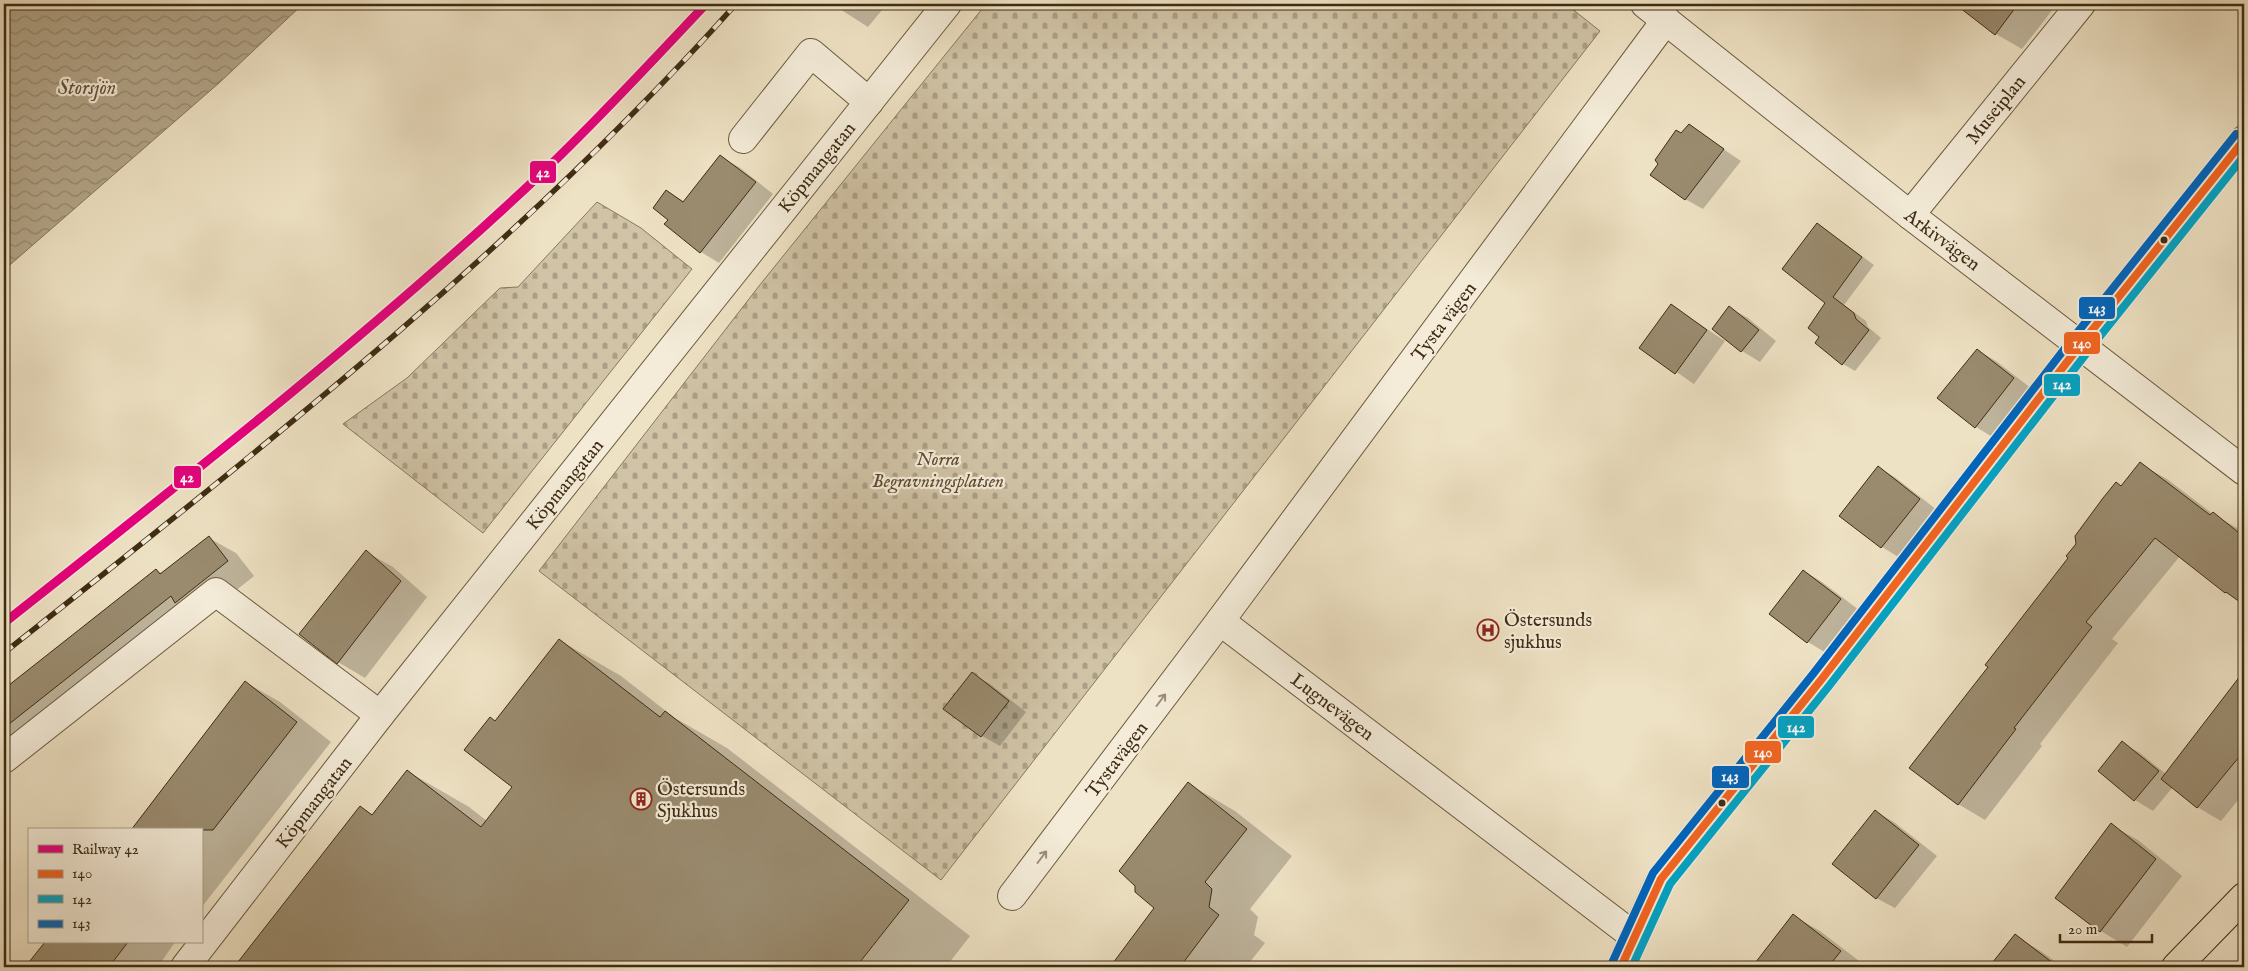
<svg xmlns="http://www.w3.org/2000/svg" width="2248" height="971" viewBox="0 0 2248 971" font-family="'IM FELL English',serif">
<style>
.cemetery{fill:url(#cemetery-stones);stroke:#88785c}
.water{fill:url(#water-waves);stroke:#847459}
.shadow{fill:#0003}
.building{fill:#9a8b6f;stroke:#3f2c13}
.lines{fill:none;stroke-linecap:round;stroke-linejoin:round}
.minor-casing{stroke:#6b5a3f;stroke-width:30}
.major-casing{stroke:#3f2c13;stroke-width:30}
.minor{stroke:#f4ecd9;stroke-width:28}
.major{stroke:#eee2c4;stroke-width:28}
.rail-casing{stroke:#3f2c13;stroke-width:5.5}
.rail{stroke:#f4ecd9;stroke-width:4;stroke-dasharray:11;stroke-linecap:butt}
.bus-1-casing{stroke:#f4ecd9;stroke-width:11}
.bus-2-casing{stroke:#f4ecd9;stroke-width:11}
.bus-3-casing{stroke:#f4ecd9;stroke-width:11}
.bus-1{stroke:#f26522;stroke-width:8}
.bus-2{stroke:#03a3c5;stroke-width:8}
.bus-3{stroke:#0065bd;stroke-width:8}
.rail-1-casing{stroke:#f4ecd9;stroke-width:12}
.rail-1{stroke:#e5007d;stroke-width:9}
.oneway{stroke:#9a8c76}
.bus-dot{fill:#3f2c13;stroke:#f4ecd9;stroke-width:2}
.labels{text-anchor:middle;stroke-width:4.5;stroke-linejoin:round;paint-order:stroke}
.street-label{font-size:19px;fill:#3f2c13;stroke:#f4ecd9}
.park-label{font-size:19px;font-style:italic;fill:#5c4a30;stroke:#f4ecd9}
.poi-label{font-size:19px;fill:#3f2c13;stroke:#f4ecd9;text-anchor:start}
.water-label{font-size:20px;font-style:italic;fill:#625036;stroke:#f4ecd9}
.line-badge{stroke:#f4ecd9;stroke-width:2}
.badge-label{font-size:14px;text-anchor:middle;font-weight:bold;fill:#fff}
</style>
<defs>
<pattern id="cemetery-stones" width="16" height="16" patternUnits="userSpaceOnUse" patternTransform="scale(1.25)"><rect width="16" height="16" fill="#d0c3a6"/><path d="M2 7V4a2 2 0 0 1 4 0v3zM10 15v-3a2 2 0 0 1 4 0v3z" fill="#aa9f86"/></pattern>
<pattern id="water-waves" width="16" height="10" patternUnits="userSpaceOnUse" patternTransform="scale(1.25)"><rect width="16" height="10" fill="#b2a488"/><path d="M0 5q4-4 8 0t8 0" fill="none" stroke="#92866e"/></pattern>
</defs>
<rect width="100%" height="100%" fill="#eee2c4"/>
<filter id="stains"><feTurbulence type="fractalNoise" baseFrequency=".004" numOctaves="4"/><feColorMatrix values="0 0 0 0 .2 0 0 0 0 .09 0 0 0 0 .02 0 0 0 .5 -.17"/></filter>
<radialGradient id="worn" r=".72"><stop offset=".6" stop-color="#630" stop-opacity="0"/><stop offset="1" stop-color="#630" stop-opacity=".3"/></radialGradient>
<g class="cemetery">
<polygon points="986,4 1566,4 1600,31 941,880 539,571 759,286"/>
<polygon points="597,202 641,228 692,269 483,533 343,424 407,378 500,288 518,287"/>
</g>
<polygon class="water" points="4,4 303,4 219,83 4,270"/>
<g class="shadow">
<polygon points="832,4 887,4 868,27"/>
<polygon points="1957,4 2057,4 2022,49 1996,34"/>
<polygon points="1689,126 1741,161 1703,209 1685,199 1681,134"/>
<polygon points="721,157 739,167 773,194 719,263 701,252 666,224 670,220 667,191 685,202"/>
<polygon points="1818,224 1874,265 1844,305 1866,321 1868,327 1881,338 1855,371 1843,364 1817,343 1820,337 1827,303"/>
<polygon points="1671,305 1725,341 1694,384 1640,347"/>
<polygon points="1730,308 1748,318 1776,341 1760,362 1742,351 1714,328"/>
<polygon points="1977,350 1996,361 2032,389 1994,438 1976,427"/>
<polygon points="2140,464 2167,479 2213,514 2244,532 2244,603 2225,592 2180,556 2112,639 2118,643 2040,744 2042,746 1985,820 1958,804 1990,667"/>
<polygon points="1878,467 1896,478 1937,510 1900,558 1882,547 1841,515"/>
<polygon points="209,538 236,553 254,576 203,617 4,765 4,691 156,570 163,574"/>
<polygon points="366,552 393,567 427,597 365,678 338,662"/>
<polygon points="1804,571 1822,582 1859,610 1826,653 1808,642 1770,614"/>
<polygon points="559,640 621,676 675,718 727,748 970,936 946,967 236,967 360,807 373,815 407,771 469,807 487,821 514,787 496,722"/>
<polygon points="972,674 990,684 1026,712 1000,746 982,736"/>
<polygon points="2244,674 2244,793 2221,821 2197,807 2173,787 2153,811 2135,800 2122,743 2140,753 2166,774"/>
<polygon points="245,682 280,702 331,742 201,908 201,830"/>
<polygon points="1189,784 1235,811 1292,856 1250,909 1258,917 1254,935 1265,943 1246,967 1112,967 1156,907"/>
<polygon points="1876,812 1894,822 1937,856 1895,908 1876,898"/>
<polygon points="2111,825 2138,840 2182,876 2127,947 2101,931"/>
<polygon points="1793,916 1820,931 1867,967 1753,967"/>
<polygon points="2015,936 2042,952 2063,967 1991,967"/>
<polygon points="47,942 175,942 158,967 26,967"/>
</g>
<g class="building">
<polygon points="1955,4 2018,4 1995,35"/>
<polygon points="1689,124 1724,149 1685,200 1650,175 1658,164 1655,160 1676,130 1681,133"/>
<polygon points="720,155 756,182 700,253 664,224 668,220 653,208 666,190 683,202"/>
<polygon points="1817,223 1862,257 1833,297 1854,313 1856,319 1869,330 1842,365 1815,343 1819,337 1808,328 1825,303 1782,269"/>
<polygon points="1671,304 1707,330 1675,374 1639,348"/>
<polygon points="1729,306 1759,330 1741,352 1712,329"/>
<polygon points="1977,349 2014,378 1975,428 1937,398"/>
<polygon points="2140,462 2210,515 2213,512 2244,537 2244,605 2226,592 2225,593 2155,538 2086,622 2092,627 2014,728 2016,729 1958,805 1909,768 1988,667 1985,665 2068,558 2066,556 2076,544 2075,536 2103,498 2116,482 2121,486"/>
<polygon points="1878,466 1920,499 1881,548 1839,516"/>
<polygon points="209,536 228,561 175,603 171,596 4,728 4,689 156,569 160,574"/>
<polygon points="366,550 401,581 337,664 299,634"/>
<polygon points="1803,570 1841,599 1807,643 1769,614"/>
<polygon points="559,639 660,717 665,711 909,900 856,967 234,967 360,806 372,815 407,770 481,827 512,787 464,750 490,717 495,721"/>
<polygon points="2244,671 2244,751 2197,808 2161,779"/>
<polygon points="972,672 1009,701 981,737 943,709"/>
<polygon points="245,681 297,722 213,830 131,830"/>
<polygon points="2122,741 2159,771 2134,801 2098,771"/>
<polygon points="1188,782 1247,829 1205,882 1212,889 1209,907 1219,915 1180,967 1110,967 1154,908 1135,892 1135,886 1119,871"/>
<polygon points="1875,810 1919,845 1876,899 1832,864"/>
<polygon points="2111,823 2156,859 2100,932 2055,898"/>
<polygon points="1793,914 1841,951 1828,967 1752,967"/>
<polygon points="2015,934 2058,967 1989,967"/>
<polygon points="45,942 128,942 109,967 25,967"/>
</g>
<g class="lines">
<g class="minor-casing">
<g id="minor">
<polyline points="1645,4 1910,215 2244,471"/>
<polyline points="743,139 811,53 869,102"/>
<polyline points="1910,215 2081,4"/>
<polyline points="1220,621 1635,937"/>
<polyline points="4,759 216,592 380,715"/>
<polyline points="1012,896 1220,621 1666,20"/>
<polyline points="185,967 380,715 947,4"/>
<polyline points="1621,967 1661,879 1821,680 2081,344 2244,140"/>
</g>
</g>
<g class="major-casing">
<polyline id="major" points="2176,967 2244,897"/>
</g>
<use href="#minor" class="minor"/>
<use href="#major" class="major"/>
<g class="rail-casing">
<path id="rail" d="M 4,653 C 261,449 517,249 736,4"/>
</g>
<use href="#rail" class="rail"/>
<g class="bus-1-casing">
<polyline id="bus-1" points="1621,967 1661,879 1821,680 2081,344 2244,140"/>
</g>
<g class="bus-2-casing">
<polyline id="bus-2" points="1632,967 1670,884 1829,686 2089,350 2244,156"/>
</g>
<g class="bus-3-casing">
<polyline id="bus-3" points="1612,963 1653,873 1813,674 2073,338 2236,134"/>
</g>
<use href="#bus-1" class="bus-1"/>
<use href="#bus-2" class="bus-2"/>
<use href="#bus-3" class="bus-3"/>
<g class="rail-1-casing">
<path id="rail-1" d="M 4,623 C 187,478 372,333 542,173 C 599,119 652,61 706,4"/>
</g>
<use href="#rail-1" class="rail-1"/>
</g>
<defs><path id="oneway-shaft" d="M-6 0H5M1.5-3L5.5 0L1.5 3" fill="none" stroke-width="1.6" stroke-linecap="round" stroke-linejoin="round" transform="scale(1.25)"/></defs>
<g class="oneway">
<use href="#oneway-shaft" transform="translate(1161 700) rotate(-53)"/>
<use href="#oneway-shaft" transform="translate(1042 857) rotate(-53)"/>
</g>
<defs>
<g id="hospital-ring" transform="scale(1.125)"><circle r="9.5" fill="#f4ecd9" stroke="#8f2418" stroke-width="1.5"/><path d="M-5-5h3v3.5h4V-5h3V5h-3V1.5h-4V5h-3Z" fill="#8f2418"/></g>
<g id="building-ring" transform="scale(1.125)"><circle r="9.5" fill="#f4ecd9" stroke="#8f2418" stroke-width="1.5"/><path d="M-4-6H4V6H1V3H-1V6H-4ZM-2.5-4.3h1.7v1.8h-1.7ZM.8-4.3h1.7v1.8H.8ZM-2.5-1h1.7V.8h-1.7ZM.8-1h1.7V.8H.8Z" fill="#8f2418"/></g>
</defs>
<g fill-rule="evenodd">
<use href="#hospital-ring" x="1488" y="630"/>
<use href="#building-ring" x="641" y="799"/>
</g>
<g class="bus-dot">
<circle cx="2164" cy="240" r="4.5"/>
<circle cx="1722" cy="803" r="4.5"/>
</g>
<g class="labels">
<g class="street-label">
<text transform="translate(1995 109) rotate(-51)" y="7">Museiplan</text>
<text transform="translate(816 167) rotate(-51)" y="7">Köpmangatan</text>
<text transform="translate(1943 239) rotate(37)" y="7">Arkivvägen</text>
<text transform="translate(1443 321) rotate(-53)" y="7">Tysta vägen</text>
<text transform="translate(564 484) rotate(-51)" y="7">Köpmangatan</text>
<text transform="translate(1333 706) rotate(37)" y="7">Lugnevägen</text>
<text transform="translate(1116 759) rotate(-53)" y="7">Tystavägen</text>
<text transform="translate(313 802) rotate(-52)" y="7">Köpmangatan</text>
</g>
<g class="park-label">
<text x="938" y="465">Norra<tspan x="938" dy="22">Begravningsplatsen</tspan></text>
</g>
<g class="poi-label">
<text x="1504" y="626">Östersunds<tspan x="1504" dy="22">sjukhus</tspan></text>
<text x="657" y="795">Östersunds<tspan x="657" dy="22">Sjukhus</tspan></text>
</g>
<g class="water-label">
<text x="87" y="94">Storsjön</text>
</g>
</g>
<g class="line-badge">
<rect x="529" y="160" width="28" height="24" rx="5" fill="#e5007d"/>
<rect x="2078" y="296" width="38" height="24" rx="5" fill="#0065bd"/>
<rect x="2063" y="331" width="38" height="24" rx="5" fill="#f26522"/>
<rect x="2043" y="373" width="38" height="24" rx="5" fill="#03a3c5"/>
<rect x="173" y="465" width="29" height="24" rx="5" fill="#e5007d"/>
<rect x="1777" y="715" width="38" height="24" rx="5" fill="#03a3c5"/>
<rect x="1744" y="740" width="38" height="24" rx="5" fill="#f26522"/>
<rect x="1711" y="765" width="39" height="24" rx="5" fill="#0065bd"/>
</g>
<g class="badge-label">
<text x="543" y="177">42</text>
<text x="2097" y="313">143</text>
<text x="2082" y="348">140</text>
<text x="2062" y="389">142</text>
<text x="187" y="482">42</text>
<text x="1796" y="732">142</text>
<text x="1763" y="757">140</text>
<text x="1730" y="781">143</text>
</g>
<rect width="2248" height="971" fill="none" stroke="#eee2c4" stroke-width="20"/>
<rect x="5" y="5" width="2238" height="961" fill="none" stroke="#3f2c13" stroke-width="2.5"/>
<rect x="10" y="10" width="2228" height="951" fill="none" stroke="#3f2c13"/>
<rect x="28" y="828" width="175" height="115" fill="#f4ecd9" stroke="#ac9f8a"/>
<rect x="38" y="845" width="25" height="8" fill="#e5007d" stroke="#ac9f8a"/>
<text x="72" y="854" font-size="15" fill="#3f2c13">Railway 42</text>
<rect x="38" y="870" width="25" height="8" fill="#f26522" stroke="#ac9f8a"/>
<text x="72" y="878" font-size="15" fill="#3f2c13">140</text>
<rect x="38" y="895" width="25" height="8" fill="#03a3c5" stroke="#ac9f8a"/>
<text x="72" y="904" font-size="15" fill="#3f2c13">142</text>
<rect x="38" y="920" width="25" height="8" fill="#0065bd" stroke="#ac9f8a"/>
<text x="72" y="928" font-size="15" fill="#3f2c13">143</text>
<path d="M2060 934v8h92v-8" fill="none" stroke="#3f2c13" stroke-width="2.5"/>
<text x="2068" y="934" font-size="15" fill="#3f2c13" stroke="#f4ecd9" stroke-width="4" paint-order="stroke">20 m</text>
<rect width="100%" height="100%" filter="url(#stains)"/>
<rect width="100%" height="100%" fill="url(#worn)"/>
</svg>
